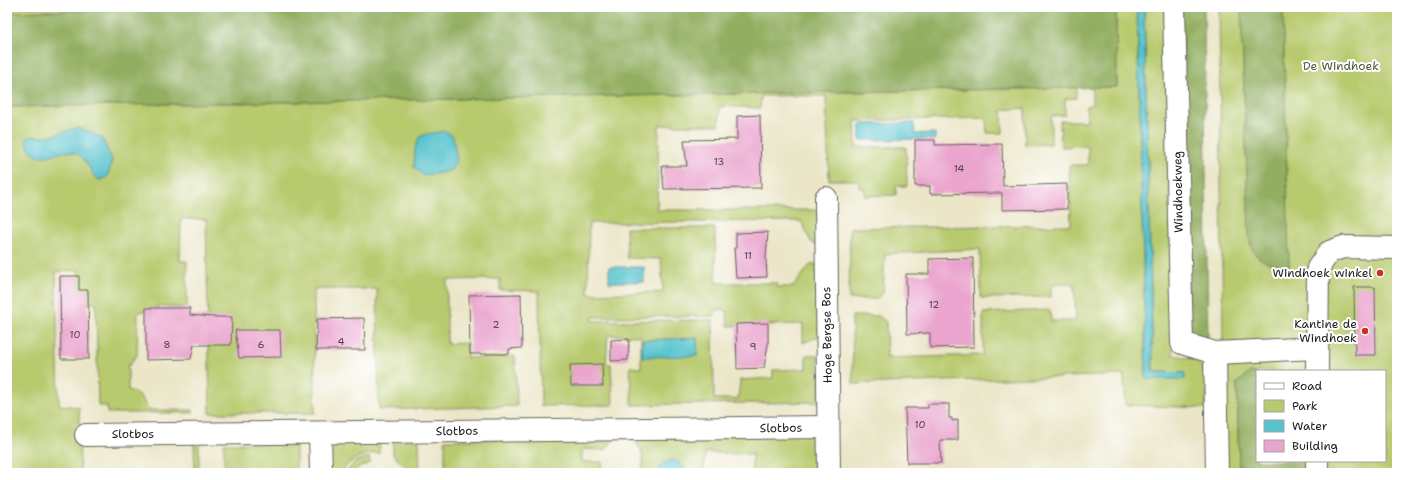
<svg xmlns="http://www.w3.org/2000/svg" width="1404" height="480" viewBox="0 0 1404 480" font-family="'Shantell Sans',sans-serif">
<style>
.green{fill:#b8ca6e;stroke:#6a7345}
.forest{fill:#92ae61;stroke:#57653e}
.water{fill:#56c3cd;stroke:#397074}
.building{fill:#eaa4ce}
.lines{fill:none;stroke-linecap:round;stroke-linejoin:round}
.minor-casing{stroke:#646358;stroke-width:24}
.minor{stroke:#fff;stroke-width:22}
.poi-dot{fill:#c8321e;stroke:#fff;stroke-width:1.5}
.labels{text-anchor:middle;stroke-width:4;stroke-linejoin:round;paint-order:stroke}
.number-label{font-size:10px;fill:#503e48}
.park-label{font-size:12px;fill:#535939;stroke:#fff}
.street-label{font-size:12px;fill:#1c1c1c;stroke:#fff}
.poi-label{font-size:12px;fill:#1c1c1c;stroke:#fff;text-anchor:end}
</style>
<rect width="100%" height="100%" fill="#fff"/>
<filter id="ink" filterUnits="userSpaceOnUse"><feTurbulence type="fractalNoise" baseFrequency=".025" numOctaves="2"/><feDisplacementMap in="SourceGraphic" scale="8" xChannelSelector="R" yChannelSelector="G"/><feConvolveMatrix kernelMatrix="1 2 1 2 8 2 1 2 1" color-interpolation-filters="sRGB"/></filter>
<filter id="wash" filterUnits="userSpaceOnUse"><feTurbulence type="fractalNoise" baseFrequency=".012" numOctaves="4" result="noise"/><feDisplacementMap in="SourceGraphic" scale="16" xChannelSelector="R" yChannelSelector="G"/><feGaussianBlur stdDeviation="0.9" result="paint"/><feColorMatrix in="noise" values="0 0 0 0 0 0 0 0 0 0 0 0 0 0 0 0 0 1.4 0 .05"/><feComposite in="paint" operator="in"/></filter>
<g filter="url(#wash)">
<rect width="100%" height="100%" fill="#ebe6c8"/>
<g class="green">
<polygon points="7,7 221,7 7,12"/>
<path d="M 1116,7 L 1137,7 L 1146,378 L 1185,373 L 1153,372 L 1144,7 L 1166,7 L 1173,355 C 1179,356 1186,357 1191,359 C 1211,365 1206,392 1206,408 L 1125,405 L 1124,375 L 853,384 L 852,316 L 879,316 L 886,322 L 887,358 L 983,355 L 983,313 L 1050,310 L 1051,321 L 1076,321 L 1074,284 L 1051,285 L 1051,297 L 981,298 L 980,249 L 885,254 L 883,293 L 877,299 L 849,299 L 850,228 L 1071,225 L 1069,165 L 1088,165 L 1088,146 L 1061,147 L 1060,121 L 1087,121 L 1086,106 L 1092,105 L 1092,87 L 1117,87 Z"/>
<polygon points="1219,7 1241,7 1249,234 1253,250 1259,258 1289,267 1283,7 1397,7 1397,473 1309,473 1310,461 1385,461 1385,371 1310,371 1309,325 1305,335 1296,340 1223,343"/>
<path d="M 1077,88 L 1076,98 L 1065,99 L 1065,115 L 1051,116 L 1051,144 L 1025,145 L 1025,108 L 1002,110 L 1003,133 L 987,133 L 986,118 L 855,121 L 856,147 L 906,147 L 907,186 L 896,186 L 896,195 L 864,196 L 865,188 L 859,188 L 858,180 L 829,180 L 826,96 L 761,96 L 760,108 L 720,106 L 719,125 L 659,125 L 657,210 L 818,210 L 818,246 L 811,242 L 801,221 L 589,223 L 588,294 L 663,292 L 661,259 L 627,258 L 626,228 L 715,228 L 716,283 L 777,283 L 777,287 L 793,287 L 810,265 L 817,264 L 819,336 L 803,343 L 803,324 L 728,326 L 727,311 L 715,309 L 714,316 L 593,317 L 593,321 L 713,320 L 714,399 L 738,399 L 740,380 L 773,378 L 773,370 L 806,369 L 806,355 L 818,355 L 820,402 L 632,405 L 630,367 L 641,368 L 641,336 L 608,335 L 606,364 L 611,364 L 613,405 L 541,406 L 539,291 L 500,290 L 500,279 L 447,280 L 447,344 L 467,343 L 467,358 L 515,356 L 517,406 L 379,410 L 377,289 L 314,289 L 315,413 L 210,413 L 206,219 L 181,219 L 180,261 L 187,261 L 187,308 L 160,306 L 138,313 L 137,356 L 134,358 L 131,364 L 128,365 L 128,390 C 139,393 144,398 147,410 L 193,410 L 193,413 L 107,413 L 107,406 L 98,406 L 96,303 L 87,304 L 79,290 L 78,270 L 56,272 L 59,405 L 79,407 L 80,473 L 7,473 L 7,107 Z"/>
<polygon points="1294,355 1303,361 1309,371 1257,371 1257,374 1251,372 1237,383 1239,473 1223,473 1221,374 1227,361"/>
<path d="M 810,434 C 822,447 819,456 819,473 L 752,473 L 752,454 L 705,453 L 704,473 L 643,473 L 642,452 L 633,437 Z"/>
<polygon points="615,437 606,450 582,449 582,462 602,462 602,473 445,473 445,440"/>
<polygon points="393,440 419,440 420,473 408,473 405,466 393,455"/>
<path d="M 346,441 L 380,441 L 379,453 C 362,454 351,458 341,473 L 327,473 C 328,457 329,446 346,441 Z"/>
<polygon points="194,443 199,443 199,473 195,473"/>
<polygon points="224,443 296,444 296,473 249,473 224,464"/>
<polygon points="369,457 370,463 356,469 352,473 346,473 355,462"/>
</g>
<g class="forest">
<polygon points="221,7 1116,7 1117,87 7,107 7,12"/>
<polygon points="1182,7 1204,7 1208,346 1196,339 1189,328"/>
<path d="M 1241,7 L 1283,7 L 1289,267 C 1276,265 1260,264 1253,250 C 1250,246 1250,239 1249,234 Z"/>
<polygon points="1251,372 1257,374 1257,461 1310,461 1309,473 1239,473 1237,383"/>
</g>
<g class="water">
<polygon points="1137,7 1144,7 1153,372 1185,373 1185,379 1146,379"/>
<polygon points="914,123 915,134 935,133 935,139 860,140 860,124"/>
<path d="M 77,128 L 90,132 L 102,138 L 112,160 L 108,176 L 100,180 C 99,179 96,179 95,177 C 93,175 92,172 90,169 C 87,163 80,154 73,152 C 54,149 34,170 26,140 C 30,134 34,137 40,137 C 52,137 65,131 77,128 Z"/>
<polygon points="445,131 453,136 457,160 450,171 423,176 414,167 415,149 419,137 427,134"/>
<rect x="609" y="267" width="35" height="15"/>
<polygon points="697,338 698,356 642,357 642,340"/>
<path d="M 673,460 C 680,463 684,466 686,473 L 658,473 C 659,465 665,462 673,460 Z"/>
</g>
<g id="blocks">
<g class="building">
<polygon points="760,115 761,188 664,189 662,166 687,166 684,140 737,139 737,116"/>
<polygon points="915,140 935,140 935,145 1002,144 1003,186 1067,184 1067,209 1002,210 1002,193 930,194 930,186 915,186"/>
<polygon points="768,232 766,258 767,277 736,278 734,248 736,248 736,233"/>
<polygon points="973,258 974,347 930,348 930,333 907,334 906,274 929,274 929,259"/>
<polygon points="60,276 79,276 79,290 88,290 89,359 61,359"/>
<polygon points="1354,287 1375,287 1376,355 1355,355"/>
<polygon points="521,294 522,348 509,349 509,354 470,354 469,295"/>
<polygon points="146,308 190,308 190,315 213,317 232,317 231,345 194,345 191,359 146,360"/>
<polygon points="364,318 365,350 316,350 317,319"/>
<polygon points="768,323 768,344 764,368 737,369 736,324"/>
<polygon points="235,330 280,330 281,357 239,358"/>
<polygon points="629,339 628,360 611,361 611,340"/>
<polygon points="602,364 603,386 571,386 570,365"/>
<polygon points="928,404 949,404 949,418 952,418 952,421 958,420 958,440 940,440 941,463 907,463 905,408 928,408"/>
</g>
</g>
</g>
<g filter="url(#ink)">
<use href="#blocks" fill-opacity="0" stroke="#646358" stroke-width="1"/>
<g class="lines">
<g class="minor-casing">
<g id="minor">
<polyline points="1174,7 1182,343 1215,353 1317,348"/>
<polyline points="826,198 829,473"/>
<polyline points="1215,353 1217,473"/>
<polyline points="1317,371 1318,268 1329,252 1343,247 1397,248"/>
<polyline points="320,433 321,473"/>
<polyline points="86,435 828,427"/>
<polyline points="1317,461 1317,473"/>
</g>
</g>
<use href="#minor" class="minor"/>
</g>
</g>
<g class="poi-dot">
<circle cx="1380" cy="273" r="4"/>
<circle cx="1365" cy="331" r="4"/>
</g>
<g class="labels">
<g class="number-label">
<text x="719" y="165">13</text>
<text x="959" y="172">14</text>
<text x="748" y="259">11</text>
<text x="934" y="308">12</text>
<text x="496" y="328">2</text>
<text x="75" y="338">10</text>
<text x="341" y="345">4</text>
<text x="167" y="348">8</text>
<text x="261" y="348">6</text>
<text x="753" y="350">9</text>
<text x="920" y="428">10</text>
</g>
<g class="park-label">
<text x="1341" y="70">De Windhoek</text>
</g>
<g class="street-label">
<text transform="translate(1178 192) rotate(-91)" y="4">Windhoekweg</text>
<text transform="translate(827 335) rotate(-91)" y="4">Hoge Bergse Bos</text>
<text transform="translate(781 428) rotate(-1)" y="4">Slotbos</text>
<text transform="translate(457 431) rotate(-1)" y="4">Slotbos</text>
<text x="133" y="438">Slotbos</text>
</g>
<g class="poi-label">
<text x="1372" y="277">Windhoek winkel</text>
<text x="1357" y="328">Kantine de<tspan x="1357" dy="14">Windhoek</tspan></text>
</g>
</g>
<rect width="1404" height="480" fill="none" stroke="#fff" stroke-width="24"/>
<rect x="1256" y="370" width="130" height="92" fill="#ffffff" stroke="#a4a4a4"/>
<rect x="1264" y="383" width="20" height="6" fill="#ffffff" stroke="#a4a4a4"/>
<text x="1292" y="390" font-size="12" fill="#1c1c1c">Road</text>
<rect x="1264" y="400" width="20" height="12" fill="#b8ca6e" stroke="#a4a4a4"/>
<text x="1292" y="410" font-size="12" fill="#1c1c1c">Park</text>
<rect x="1264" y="420" width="20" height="12" fill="#56c3cd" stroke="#a4a4a4"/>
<text x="1292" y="430" font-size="12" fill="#1c1c1c">Water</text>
<rect x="1264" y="440" width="20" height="12" fill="#eaa4ce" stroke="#a4a4a4"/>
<text x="1292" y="450" font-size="12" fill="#1c1c1c">Building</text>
</svg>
